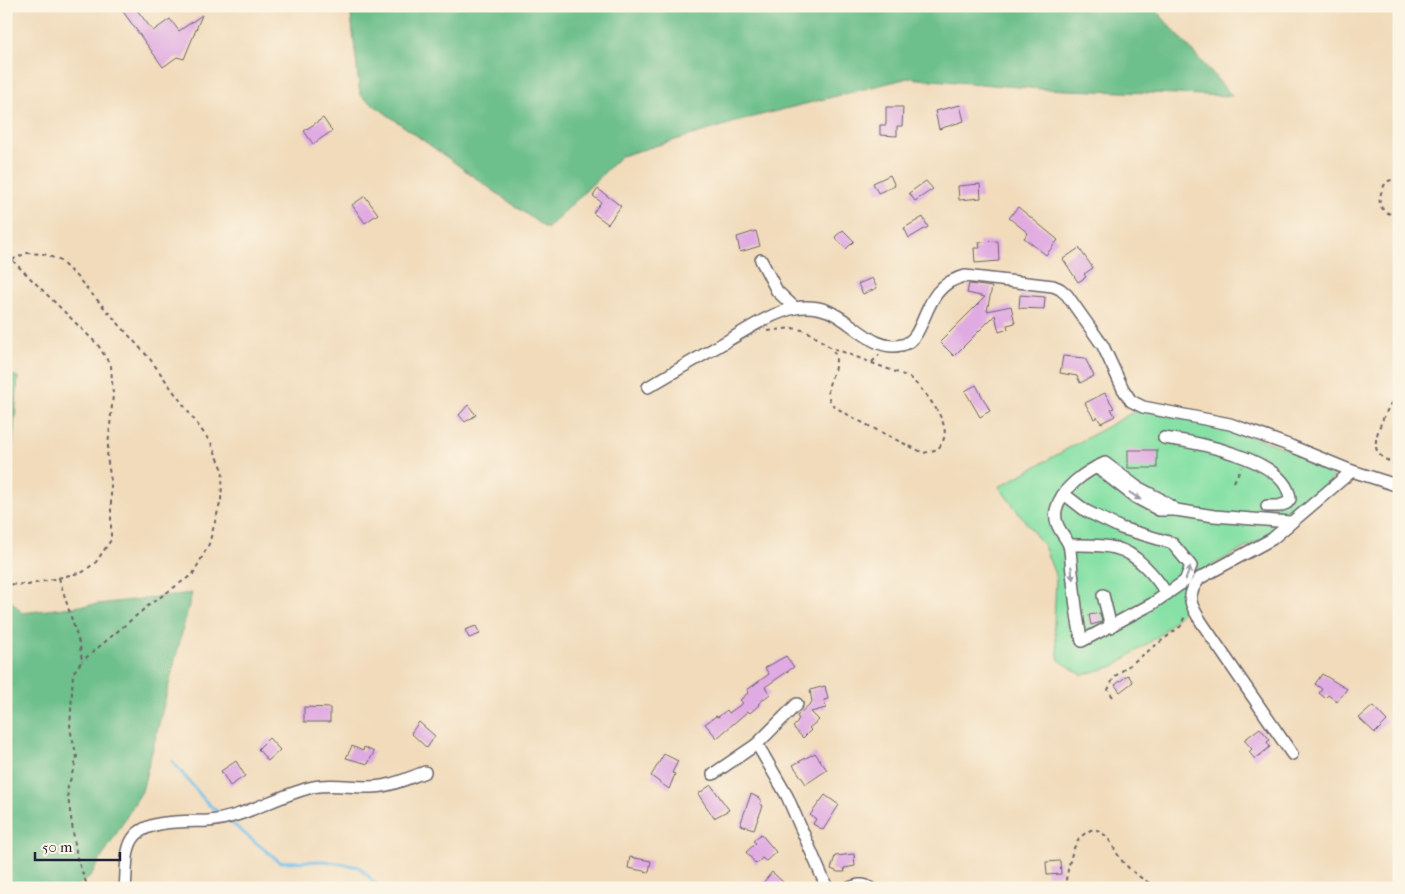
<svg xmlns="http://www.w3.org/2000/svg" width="1405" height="894" viewBox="0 0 1405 894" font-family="'IM FELL French Canon',serif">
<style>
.green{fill:#87e1a6;stroke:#548270}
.forest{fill:#6dbf8b;stroke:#487063}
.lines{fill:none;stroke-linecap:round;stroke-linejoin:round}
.stream{stroke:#70bfeb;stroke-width:3}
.building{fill:#e0abe2}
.minor-casing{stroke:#6a6368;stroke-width:14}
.path{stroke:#6a6368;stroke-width:2;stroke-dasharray:4 4;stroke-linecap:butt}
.minor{stroke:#fff;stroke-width:11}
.oneway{fill:#9c9ca7}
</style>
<rect width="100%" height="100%" fill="#fcf5e5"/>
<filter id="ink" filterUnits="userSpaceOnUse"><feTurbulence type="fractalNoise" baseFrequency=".02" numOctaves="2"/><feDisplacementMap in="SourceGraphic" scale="10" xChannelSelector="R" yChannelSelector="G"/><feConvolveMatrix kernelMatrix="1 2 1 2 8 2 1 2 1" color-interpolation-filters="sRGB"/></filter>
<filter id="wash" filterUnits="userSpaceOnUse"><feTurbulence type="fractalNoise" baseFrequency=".0096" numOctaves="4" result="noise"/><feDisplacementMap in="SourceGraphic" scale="20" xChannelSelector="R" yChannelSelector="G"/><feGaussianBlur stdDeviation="1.12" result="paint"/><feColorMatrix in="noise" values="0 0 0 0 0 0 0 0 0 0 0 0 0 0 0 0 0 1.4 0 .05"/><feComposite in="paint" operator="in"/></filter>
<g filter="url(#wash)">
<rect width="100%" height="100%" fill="#f1dbbb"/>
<path class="green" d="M 1139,409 C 1196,422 1253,432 1306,458 C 1316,463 1327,467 1334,477 L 1298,509 L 1287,516 L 1274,516 L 1271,534 L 1192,576 L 1182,612 L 1160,635 L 1114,666 L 1082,675 L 1059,660 L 1054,626 L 1056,577 L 1044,546 L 999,487 Z"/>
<g class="forest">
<polygon points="350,6 1152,6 1232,96 1042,89 908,78 753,117 621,156 547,229 360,95"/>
<polygon points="6,373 18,377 12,455 6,464"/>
<polygon points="192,593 142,791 90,877 74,888 6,888 6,595 22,613"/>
</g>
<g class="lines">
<g class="stream">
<polyline points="172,761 208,804 222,815"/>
<polyline points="229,821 280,862 325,861 359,867 380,888"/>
</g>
</g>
<g id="blocks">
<g class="building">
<polygon points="119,6 134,6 153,31 170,19 179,31 202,15 184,59 177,57 163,67"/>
<polygon points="960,105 964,121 939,129 935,111"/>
<polygon points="886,107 903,107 902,126 897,126 897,136 880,135 880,125 886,125"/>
<polygon points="323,118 332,131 313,144 304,131"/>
<polygon points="890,175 895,186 878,193 873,183"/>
<polygon points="926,181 933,189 915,201 909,193"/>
<polygon points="980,184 981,198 959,200 958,186"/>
<polygon points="598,189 621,206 608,224 593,213 601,202 593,196"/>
<polygon points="365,196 378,214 365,223 352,205"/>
<polygon points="1018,207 1058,240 1046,255 1024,238 1028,233 1009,218"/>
<polygon points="923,217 928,227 909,238 904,228"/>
<polygon points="843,230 854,241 846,249 835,237"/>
<polygon points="756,231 760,246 740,252 737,237"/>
<polygon points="998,241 999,261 975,263 974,248 980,248 979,242"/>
<polygon points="1079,248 1093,268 1084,274 1086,277 1078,282 1063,259"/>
<polygon points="872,278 877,288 863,294 858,284"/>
<polygon points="969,284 992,287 987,311 1011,306 1015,323 1007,325 1008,329 999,332 995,315 954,356 940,342 985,297 967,293"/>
<polygon points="1020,295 1045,297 1044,309 1019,308"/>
<polygon points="1063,356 1085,358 1094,376 1080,383 1077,376 1060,373"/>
<polygon points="976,385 990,411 980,417 965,391"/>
<polygon points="1105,393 1114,408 1111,409 1115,416 1101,423 1097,417 1094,419 1085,403"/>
<polygon points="468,405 476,415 465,422 459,415"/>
<rect x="1128" y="450" width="29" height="18"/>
<polygon points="1100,613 1102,622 1091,625 1089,615"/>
<polygon points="476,626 480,634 469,638 465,630"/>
<polygon points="786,656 794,667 765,687 770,694 758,704 759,705 750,713 748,711 717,738 705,724 716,716 718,717 727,710 729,713 743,703 740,700 748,693 747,690 769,674 765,668"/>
<polygon points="1322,674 1347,689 1337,702 1328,695 1325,698 1319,693 1322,689 1315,684"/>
<polygon points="1128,675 1133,682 1120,692 1115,685"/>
<polygon points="825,686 828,699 824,700 826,708 811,712 819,720 809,728 811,730 803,738 793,727 798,722 797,721 799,719 797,716 812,702 810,690"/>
<polygon points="1373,706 1387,721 1375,733 1359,718"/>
<polygon points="304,707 330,708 330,722 304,722"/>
<polygon points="419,722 435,736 427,748 411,733"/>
<polygon points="1260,728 1270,740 1267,742 1270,747 1255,759 1249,752 1252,749 1244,740"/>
<polygon points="269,738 280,750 268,761 258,749"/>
<polygon points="352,746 363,751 364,747 374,752 368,764 346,758"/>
<polygon points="815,753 827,770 806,784 793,765"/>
<polygon points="664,754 678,761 672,773 675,774 669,789 651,776"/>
<polygon points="236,761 245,776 230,786 221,771"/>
<polygon points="711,785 729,810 714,818 698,794"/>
<polygon points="751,794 761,799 760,804 763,806 754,829 740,825"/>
<polygon points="825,795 839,805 823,830 813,824 816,819 810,815"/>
<polygon points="761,834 776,852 766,861 762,858 756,864 746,852 756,843 753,841"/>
<polygon points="854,854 855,866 844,868 845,872 838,872 831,869 835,856"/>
<polygon points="630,857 651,861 649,872 628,868"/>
<polygon points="1060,861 1061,874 1047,875 1046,862"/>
<polygon points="772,872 783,882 779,888 759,888"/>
</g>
</g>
</g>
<g filter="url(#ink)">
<use href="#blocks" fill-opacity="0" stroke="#6a6368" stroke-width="1"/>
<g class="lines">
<g class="minor-casing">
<g id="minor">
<polyline points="761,260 777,291 795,308"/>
<path d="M 648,387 C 674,372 700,357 727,341 C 748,329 771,313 795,308 C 805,306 819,307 828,311 C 853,321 873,352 902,345 C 929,339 919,286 965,276 L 1053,286 L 1060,289 L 1067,295 L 1103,346 L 1123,389 L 1131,401 L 1143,407 L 1230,424 L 1291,446 L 1352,471 L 1399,486"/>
<path d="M 1164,438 C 1196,442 1287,459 1290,499 L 1287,503 L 1279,506 L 1267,506"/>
<path d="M 1064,494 L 1086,511 L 1121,528 L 1172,543 L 1191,566 L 1185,581 L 1152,604 L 1082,641 C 1076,618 1075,595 1072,572 C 1071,564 1071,553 1069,545 C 1065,535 1053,526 1056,510 C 1061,488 1086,471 1105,463 L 1137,487 L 1160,499 L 1176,510 L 1159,510 L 1135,497 L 1096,467"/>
<polyline points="1176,510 1214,516 1290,522"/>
<path d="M 1069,545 C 1084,545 1100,544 1115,548 C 1136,552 1156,577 1167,594"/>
<polyline points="1103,595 1111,627"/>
<polyline points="757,744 797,704"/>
<path d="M 1292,754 L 1202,623 C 1190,605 1185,596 1200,578 L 1272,539 L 1352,471"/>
<polyline points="713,774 757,744 787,796 827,888"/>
<path d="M 125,888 C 127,873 124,848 135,836 C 148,819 188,822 208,821 C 244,818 278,795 313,787 C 336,782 359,790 382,786 C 396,784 411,777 425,772"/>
<path d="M 849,888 C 857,885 863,883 870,888"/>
</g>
</g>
<g class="path">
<path d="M 1399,177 L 1386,182 C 1376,201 1376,211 1399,217"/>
<polyline points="12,260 26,253 44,254 59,260 75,275 150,359 211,443 223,470 221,500 209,544 193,574 149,605 82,661"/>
<polyline points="6,264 12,260 98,345 111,366 113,395 107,457 111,481 111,540 96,562 83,572 28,585 6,584"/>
<path d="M 768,331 L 792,328 L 807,331 L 830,347 L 909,377 C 921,387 950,420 944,438 C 943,442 940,446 938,449 L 924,453 C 911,447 838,412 832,404 C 818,384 848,365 830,347"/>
<polyline points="872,362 879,355"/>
<path d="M 1399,388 C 1392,403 1367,440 1379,454 C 1383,459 1393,463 1399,467"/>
<polyline points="1234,482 1241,467"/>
<polyline points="59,578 80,646 82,661 73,673 70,729 77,757 67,791 77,858 88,888"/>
<polyline points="6,650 6,658"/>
<polyline points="1113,697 1108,690 1114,677 1181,626 1185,615"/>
<path d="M 1064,888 C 1070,866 1070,836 1094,829 C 1111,834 1113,851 1124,863 C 1133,873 1147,883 1160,888"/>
</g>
<use href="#minor" class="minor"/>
</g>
<defs><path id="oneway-solid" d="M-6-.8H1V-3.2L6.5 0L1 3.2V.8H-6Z" transform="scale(1.25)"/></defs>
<g class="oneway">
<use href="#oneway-solid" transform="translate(1135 496) rotate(34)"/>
<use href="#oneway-solid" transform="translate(1072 573) rotate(83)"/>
<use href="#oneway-solid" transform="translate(1188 573) rotate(-71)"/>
</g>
</g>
<rect width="1405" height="894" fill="none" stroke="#fcf5e5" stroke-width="25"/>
<path d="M35 852v8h85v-8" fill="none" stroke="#22223b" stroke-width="2.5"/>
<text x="42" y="852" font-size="15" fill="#22223b" stroke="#fcf5e5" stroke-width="4" paint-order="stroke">50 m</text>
</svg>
